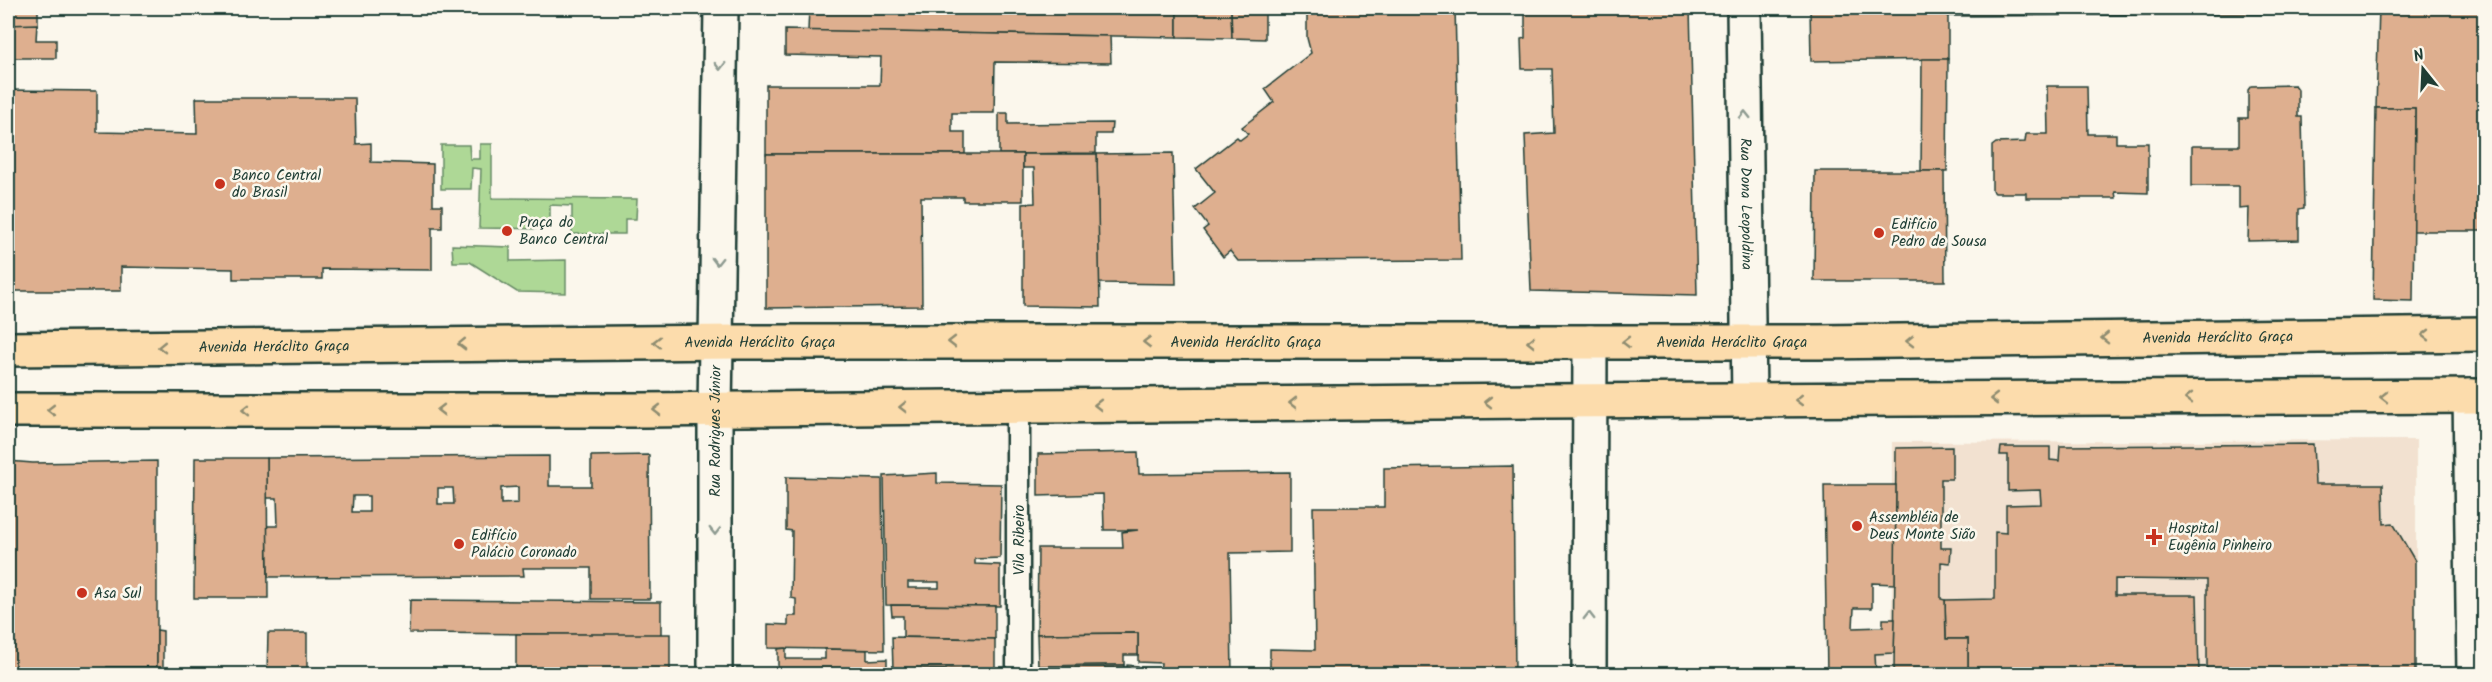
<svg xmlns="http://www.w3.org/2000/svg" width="2492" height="682" viewBox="0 0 2492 682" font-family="Kalam,sans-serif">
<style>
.built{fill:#f2e1d0}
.green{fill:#aed896;stroke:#668a65;stroke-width:1.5}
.building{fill:#deaf8f;stroke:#1f3d34;stroke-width:1.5;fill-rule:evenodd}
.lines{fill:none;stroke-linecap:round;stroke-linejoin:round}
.lane-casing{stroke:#1f3d34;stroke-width:27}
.street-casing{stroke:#1f3d34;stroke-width:38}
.primary-casing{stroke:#1f3d34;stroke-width:38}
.lane{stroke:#fbf7ec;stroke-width:22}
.street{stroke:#fbf7ec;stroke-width:33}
.primary{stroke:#fcdcac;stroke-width:33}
.oneway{stroke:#8d9a90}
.oneway2{stroke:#8e8c70}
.poi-dot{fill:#c8321e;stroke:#fbf7ec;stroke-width:2}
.labels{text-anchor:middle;stroke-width:5;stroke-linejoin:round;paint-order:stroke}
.poi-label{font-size:15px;fill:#1f3d34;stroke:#fbf7ec;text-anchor:start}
.street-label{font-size:15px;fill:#1f3d34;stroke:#fbf7ec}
</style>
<rect width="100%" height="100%" fill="#fbf7ec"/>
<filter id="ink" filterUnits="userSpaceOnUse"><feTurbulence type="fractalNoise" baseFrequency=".0167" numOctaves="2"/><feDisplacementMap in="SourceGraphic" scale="12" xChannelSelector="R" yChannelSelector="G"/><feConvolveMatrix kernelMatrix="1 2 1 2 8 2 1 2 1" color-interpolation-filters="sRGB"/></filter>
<g filter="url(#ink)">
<polygon class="built" points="2416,440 2416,674 1858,674 1858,649 1892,649 1892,442"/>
<g class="green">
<polygon points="480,144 492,144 492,198 637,199 636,219 625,219 625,234 572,234 572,206 550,205 550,229 479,228 481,169 472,168 471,189 441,189 441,145 469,145 470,159 480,159"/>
<polygon points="452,245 510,247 510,261 566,260 566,293 517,292 470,262 453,262"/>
</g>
<g class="building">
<rect x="8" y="8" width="30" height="17"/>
<polygon points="809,8 1177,8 1177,37 808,31"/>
<polygon points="1177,8 1231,8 1232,38 1177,37"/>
<polygon points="1231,8 1265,8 1265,39 1232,38"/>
<polygon points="1307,8 1455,8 1461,260 1238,261 1230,251 1223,257 1203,230 1208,226 1195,209 1215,193 1196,169 1237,137 1240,140 1248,134 1242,127 1274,102 1265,89 1311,53 1307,38"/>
<polygon points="1525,8 1690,8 1697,295 1531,291 1525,135 1554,133 1552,69 1522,69 1521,39 1525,38"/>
<polygon points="1810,8 1948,8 1948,59 1811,61"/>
<polygon points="1948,8 2271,8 2271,14 1948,16"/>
<polygon points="2379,8 2484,8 2484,231 2413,231 2415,108 2376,108"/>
<polygon points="37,24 36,40 56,40 56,58 8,58 8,25"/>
<polygon points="785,30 1110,36 1111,63 995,62 994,113 952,113 952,132 965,132 965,154 766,154 766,85 880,85 881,57 785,55"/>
<polygon points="1922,59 1948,59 1947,171 1921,171"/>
<polygon points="2295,85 2298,89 2298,117 2302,117 2304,208 2299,209 2299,240 2248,241 2249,208 2239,209 2239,186 2192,186 2192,146 2239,146 2239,118 2248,118 2248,90 2251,86"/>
<polygon points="2047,86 2087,86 2088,134 2116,134 2116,143 2148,143 2148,193 2115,192 2116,198 2026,198 2026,193 1995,193 1992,190 1992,146 1996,143 2025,142 2026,134 2048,134"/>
<polygon points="8,90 97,91 97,132 197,134 196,98 355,98 356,144 371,143 371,162 433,164 433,205 442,205 442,228 432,228 432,270 322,269 322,279 233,279 233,269 121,267 121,291 8,291"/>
<polygon points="2376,108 2415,108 2413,301 2373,300"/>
<polygon points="999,113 1008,113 1008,124 1112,123 1111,134 1096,134 1096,153 999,154"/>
<polygon points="1173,153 1176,284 1099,283 1097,154"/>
<polygon points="766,154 1023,154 1023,201 963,201 963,197 921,197 922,306 766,308"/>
<polygon points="1023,154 1097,154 1100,307 1023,306 1023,204 1035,203 1034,168 1023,168"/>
<polygon points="1815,171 1944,171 1945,281 1814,281"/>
<polygon points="2313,444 2315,484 2383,484 2384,524 2393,523 2415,561 2415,674 2207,674 2207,580 2115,579 2115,595 2197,595 2199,674 1968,674 1968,639 1946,639 1945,600 1995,599 1995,532 2006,533 2006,505 2041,504 2040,490 2008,491 2008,455 2000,455 2001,447 2050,447 2050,460 2059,461 2060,446"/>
<polygon points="1952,447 1952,479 1941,479 1941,548 1951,548 1950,563 1941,562 1941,599 1945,600 1946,639 1968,639 1968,674 1894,674 1896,448"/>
<polygon points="1138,452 1139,474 1290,472 1290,552 1230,553 1232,674 1160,674 1161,663 1138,662 1138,633 1037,634 1038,548 1123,548 1122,532 1138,530 1104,530 1103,494 1038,496 1038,454"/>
<path d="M 649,455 L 650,599 L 591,599 L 591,568 L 523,568 L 524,576 L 268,577 L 267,526 L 278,526 L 277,498 L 267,498 L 267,458 L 549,456 L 549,486 L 591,486 L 591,456 ZM 518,487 L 518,503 L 501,504 L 501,488 ZM 438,488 L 453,488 L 454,504 L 438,504 ZM 353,496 L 369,496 L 369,512 L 352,512 Z"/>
<polygon points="8,456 8,461 33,463 157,461 157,667 107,667 108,674 8,674"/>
<polygon points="195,458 267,458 268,598 194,598"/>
<polygon points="1513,466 1515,674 1270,674 1270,649 1315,650 1313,507 1384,507 1384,468"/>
<path d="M 937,473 L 937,483 L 1001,484 L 1000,558 L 975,559 L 975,564 L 1000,565 L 1000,606 L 886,605 L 884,476 ZM 908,582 L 939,582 L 939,588 L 908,588 Z"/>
<polygon points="786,477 882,479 884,650 768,648 768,624 788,625 788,616 796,616 796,599 791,598 792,531 786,530"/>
<polygon points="1824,485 1896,485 1895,584 1872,583 1872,608 1854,608 1853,628 1883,627 1883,619 1895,619 1894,653 1875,654 1876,674 1827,674"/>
<polygon points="410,600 661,602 661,635 409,633"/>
<polygon points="891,605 995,606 995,639 903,637 903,616 892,616"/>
<polygon points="157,630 163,631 163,674 108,674 107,667 157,667"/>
<polygon points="268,633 307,633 307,674 267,674"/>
<polygon points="1138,633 1138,655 1124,655 1124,665 1038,666 1037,634"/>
<rect x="516" y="634" width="154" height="40"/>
<polygon points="892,637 995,639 995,670 893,669"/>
<polygon points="786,648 786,659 825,659 825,649 867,650 867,660 887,659 887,674 778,674 778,649"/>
<polygon points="1124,665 1124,672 1127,672 1127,665 1138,666 1138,674 1038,674 1038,666"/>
<polygon points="893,669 995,670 995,674 893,674"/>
</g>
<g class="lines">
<g class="lane-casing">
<polyline id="lane" points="1018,674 1018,405"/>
</g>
<g class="street-casing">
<g id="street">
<path id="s1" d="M 1744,8 L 1749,400"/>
<polyline points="2470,396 2474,674"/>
<path id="s2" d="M 715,674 L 715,410 L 721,8"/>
<polyline points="1589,674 1590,342"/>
</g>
</g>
<g class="primary-casing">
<g id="primary">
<path id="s3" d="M 8,349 L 736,342 L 1819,342 L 2484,334"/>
<polyline points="8,410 644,410 1544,401 2484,396"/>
</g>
</g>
<use href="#lane" class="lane"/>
<use href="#street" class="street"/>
<use href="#primary" class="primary"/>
</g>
<defs><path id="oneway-chevron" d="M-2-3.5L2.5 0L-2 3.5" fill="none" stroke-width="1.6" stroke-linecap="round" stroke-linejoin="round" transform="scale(1.5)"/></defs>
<g class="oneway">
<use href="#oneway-chevron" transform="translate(720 66) rotate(91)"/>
<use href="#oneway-chevron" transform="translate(1745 115) rotate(-91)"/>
<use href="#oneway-chevron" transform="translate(717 261) rotate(91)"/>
<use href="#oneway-chevron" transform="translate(715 531) rotate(90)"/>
<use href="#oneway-chevron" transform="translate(1589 616) rotate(-90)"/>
</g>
<g class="oneway2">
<use href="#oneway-chevron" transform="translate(2426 335) rotate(180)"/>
<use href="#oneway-chevron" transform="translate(2105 338) rotate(179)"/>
<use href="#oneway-chevron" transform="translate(1910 341) rotate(179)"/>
<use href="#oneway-chevron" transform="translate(657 342) rotate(180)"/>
<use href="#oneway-chevron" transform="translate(952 342) rotate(-180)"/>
<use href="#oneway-chevron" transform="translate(1147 342) rotate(-180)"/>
<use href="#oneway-chevron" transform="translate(1531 342) rotate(-180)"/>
<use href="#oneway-chevron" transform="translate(1626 342) rotate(180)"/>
<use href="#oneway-chevron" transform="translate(462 344) rotate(179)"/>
<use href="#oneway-chevron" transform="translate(162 347) rotate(179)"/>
<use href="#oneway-chevron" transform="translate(2384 397) rotate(180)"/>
<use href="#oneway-chevron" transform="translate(2189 398) rotate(180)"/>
<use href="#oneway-chevron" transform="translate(1994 399) rotate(180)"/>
<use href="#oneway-chevron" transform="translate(1799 400) rotate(179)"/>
<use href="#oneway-chevron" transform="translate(1488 402) rotate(180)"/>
<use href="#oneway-chevron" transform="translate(1293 403) rotate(180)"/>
<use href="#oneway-chevron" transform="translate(1098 405) rotate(180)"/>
<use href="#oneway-chevron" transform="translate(903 407) rotate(179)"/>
<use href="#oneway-chevron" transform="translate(51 410) rotate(180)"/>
<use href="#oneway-chevron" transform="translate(246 410) rotate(-180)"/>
<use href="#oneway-chevron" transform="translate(441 410) rotate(-180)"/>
<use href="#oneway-chevron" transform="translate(657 410) rotate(180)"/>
</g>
</g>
<g class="poi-dot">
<circle cx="220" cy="184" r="6"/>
<circle cx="507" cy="231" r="6"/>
<circle cx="1879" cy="233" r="6"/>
<circle cx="1857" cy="526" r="6"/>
<path d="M2151 528h6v6h6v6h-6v6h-6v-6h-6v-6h6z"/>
<circle cx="459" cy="544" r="6"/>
<circle cx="82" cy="593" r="6"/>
</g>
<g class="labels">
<g class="poi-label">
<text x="232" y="180">Banco Central<tspan x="232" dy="17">do Brasil</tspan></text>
<text x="519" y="227">Praça do<tspan x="519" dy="17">Banco Central</tspan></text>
<text x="1891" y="229">Edifício<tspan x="1891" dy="17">Pedro de Sousa</tspan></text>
<text x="1869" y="522">Assembléia de<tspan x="1869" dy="17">Deus Monte Sião</tspan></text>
<text x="2168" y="533">Hospital<tspan x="2168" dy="17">Eugênia Pinheiro</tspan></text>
<text x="471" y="540">Edifício<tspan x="471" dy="17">Palácio Coronado</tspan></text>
<text x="94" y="598">Asa Sul</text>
</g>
<g class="street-label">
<text dy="5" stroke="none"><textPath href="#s1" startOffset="196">Rua Dona Leopoldina</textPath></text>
<text dy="5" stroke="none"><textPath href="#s3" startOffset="2210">Avenida Heráclito Graça</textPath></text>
<text dy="5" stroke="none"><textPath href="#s3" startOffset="752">Avenida Heráclito Graça</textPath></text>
<text dy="5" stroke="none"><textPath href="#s3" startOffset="1238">Avenida Heráclito Graça</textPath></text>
<text dy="5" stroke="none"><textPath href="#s3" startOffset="1724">Avenida Heráclito Graça</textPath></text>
<text dy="5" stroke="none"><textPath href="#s3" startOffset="266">Avenida Heráclito Graça</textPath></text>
<text dy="5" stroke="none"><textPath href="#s2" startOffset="243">Rua Rodrigues Júnior</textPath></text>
<text transform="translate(1019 540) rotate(-90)" y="5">Vila Ribeiro</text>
</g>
</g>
<rect width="2492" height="682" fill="none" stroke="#fbf7ec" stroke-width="30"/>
<rect x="15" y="15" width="2462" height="652" fill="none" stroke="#1f3d34" stroke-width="2" filter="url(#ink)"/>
<g transform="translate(2423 69) rotate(342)" stroke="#fbf7ec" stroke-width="4.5" paint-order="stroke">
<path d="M0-4.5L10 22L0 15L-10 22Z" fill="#1f3d34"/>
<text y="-9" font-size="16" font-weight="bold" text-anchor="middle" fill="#1f3d34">N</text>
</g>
</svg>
